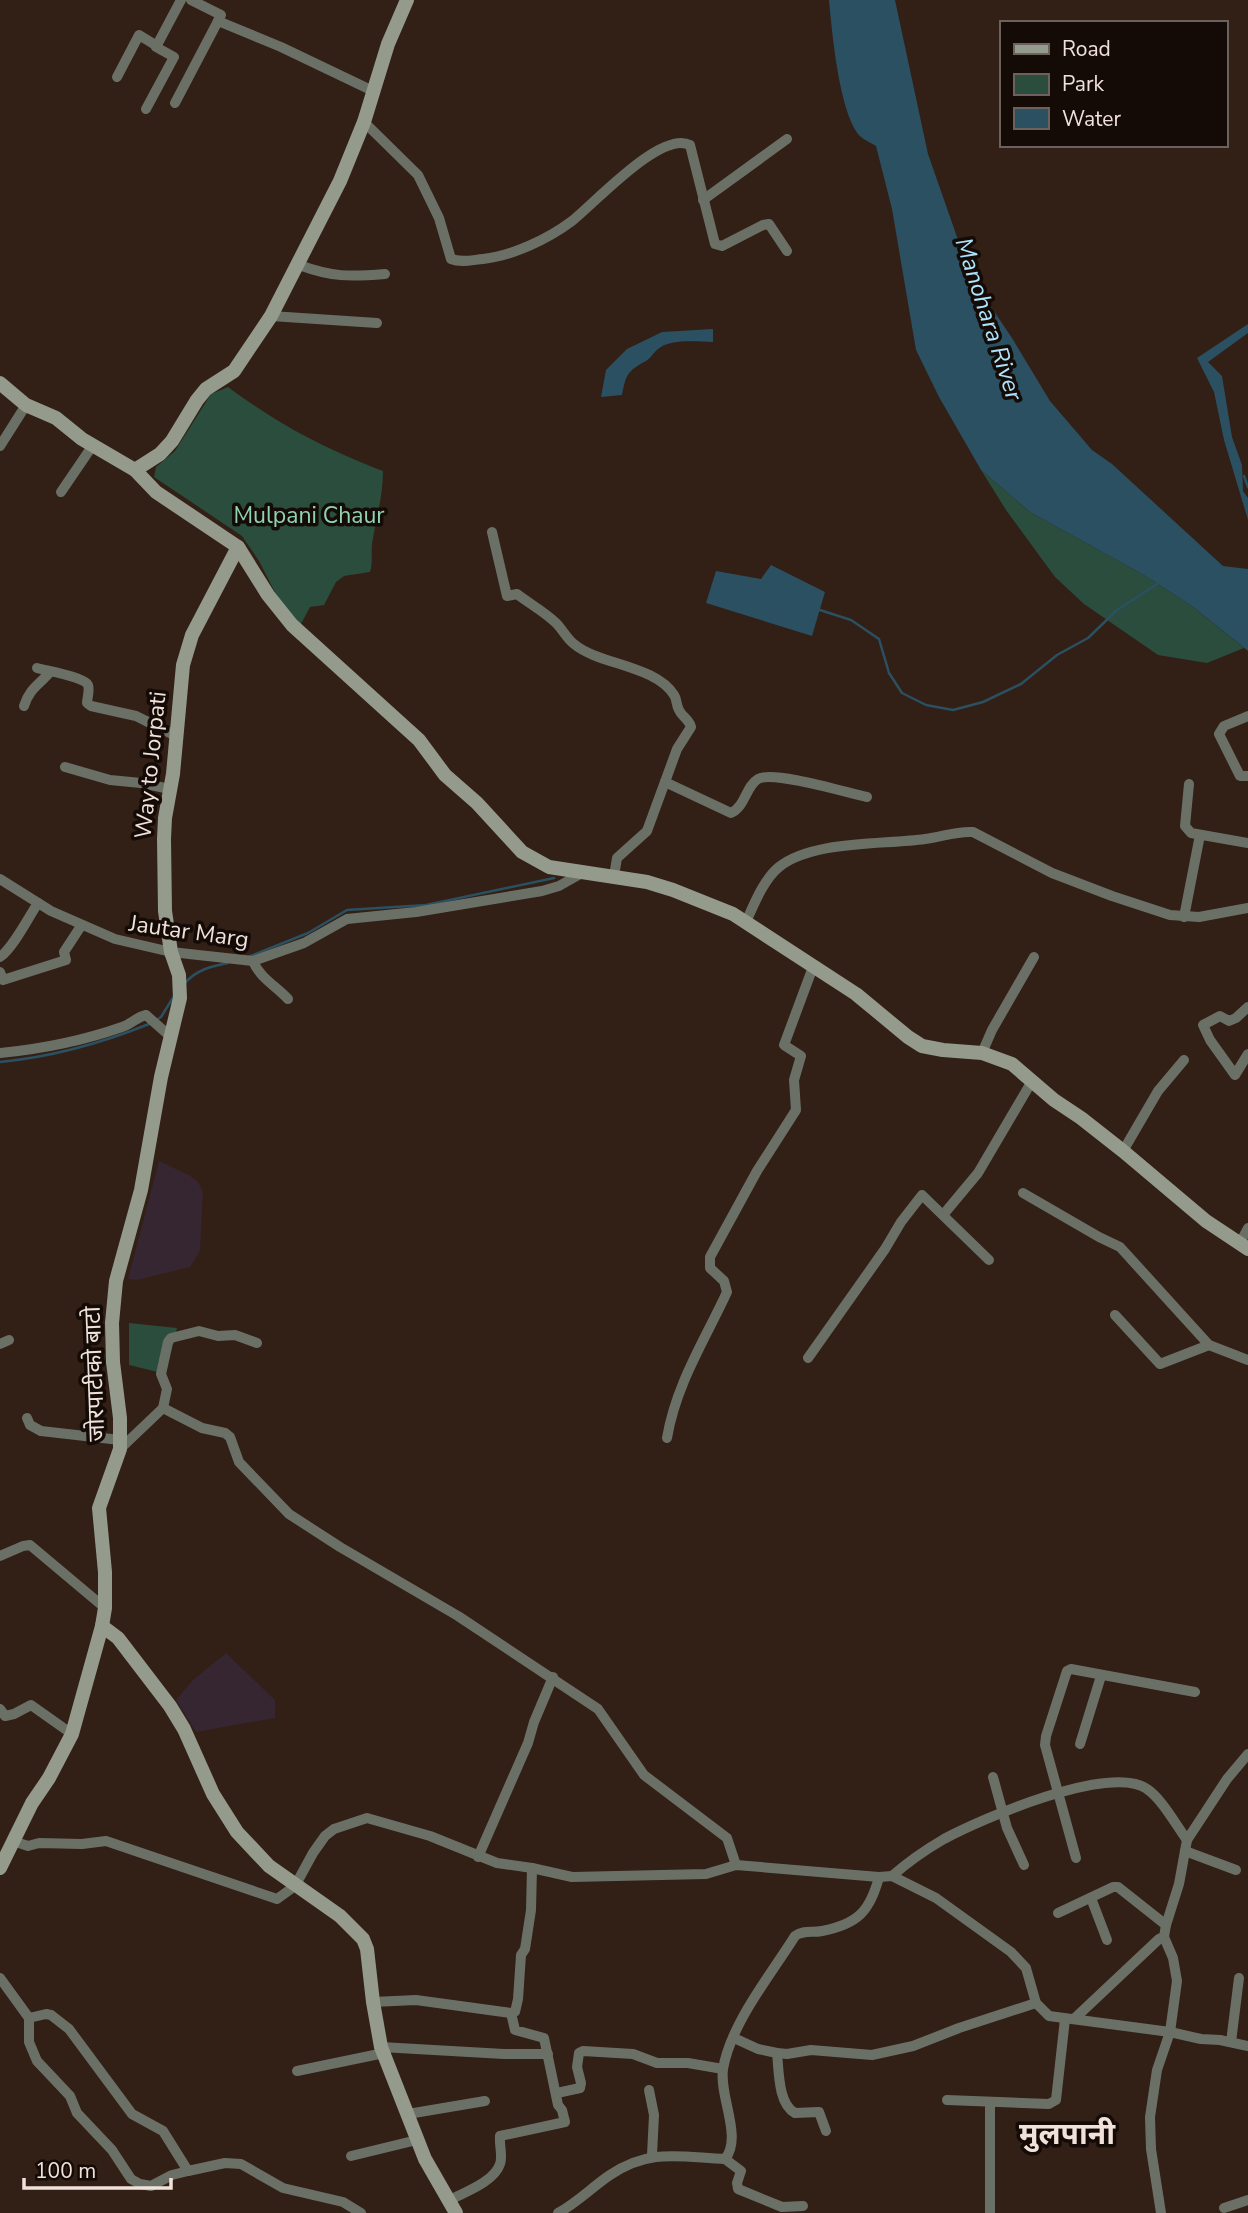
<svg xmlns="http://www.w3.org/2000/svg" width="1248" height="2213" viewBox="0 0 1248 2213" font-family="'Nunito Sans','Noto Sans Devanagari',sans-serif">
<style>
.education{fill:#362631}
.green{fill:#2a4d3d}
.water{fill:#2a5061}
.lines{fill:none;stroke-linecap:round;stroke-linejoin:round}
.stream{stroke:#2a5061;stroke-width:2.5}
.street{stroke:#6b7066;stroke-width:10}
.secondary{stroke:#949b8c;stroke-width:14}
.labels{text-anchor:middle;stroke-width:7;stroke-linejoin:round;paint-order:stroke}
.park-label{font-size:23px;fill:#90d2b2;stroke:#140b07}
.street-label{font-size:23px;fill:#f0e2db;stroke:#140b07}
.water-label{font-size:24px;font-style:italic;fill:#ade3fc;stroke:#140b07}
.district-label{font-size:30px;font-weight:bold;fill:#f0e2db;stroke:#140b07}
</style>
<rect width="100%" height="100%" fill="#321f15"/>
<g class="education">
<polygon points="159,1161 189,1175 198,1182 203,1192 200,1251 190,1267 137,1280 128,1279"/>
<polygon points="226,1653 275,1700 275,1718 196,1732 176,1700 193,1680"/>
</g>
<g class="green">
<path d="M 228,387 C 280,425 323,448 383,471 C 383,497 376,519 372,544 C 371,554 373,563 370,572 L 344,576 L 336,582 L 324,605 L 310,607 L 300,626 L 283,608 L 259,561 L 242,536 L 154,477 L 156,467 L 175,451 L 211,394 Z"/>
<polygon points="981,470 1030,512 1142,574 1192,606 1244,648 1207,663 1158,655 1084,604 1055,577 1006,510"/>
<polygon points="129,1323 177,1328 166,1374 129,1365"/>
</g>
<g class="water">
<path d="M 829,0 L 895,0 L 928,154 L 971,277 L 1012,338 L 1050,401 L 1092,450 L 1112,464 L 1223,566 L 1248,569 L 1248,651 L 1192,606 L 1142,574 L 1030,512 L 981,470 L 939,397 L 916,350 L 892,209 L 876,146 C 871,143 862,139 858,134 C 839,109 832,33 829,0 Z"/>
<polygon points="1248,324 1248,333 1208,362 1222,376 1232,437 1242,465 1243,491 1248,498 1248,520 1224,440 1214,392 1197,358"/>
<path d="M 713,329 L 713,342 C 697,342 672,338 658,349 C 653,353 651,358 646,361 C 627,371 626,375 622,395 L 601,397 L 606,370 L 627,349 L 662,332 Z"/>
<polygon points="771,565 825,592 812,636 706,603 716,571 761,579"/>
</g>
<g class="lines">
<g class="stream">
<polyline points="1244,476 1248,487"/>
<polyline points="820,610 851,620 879,639 889,673 902,693 926,705 953,710 983,702 1021,684 1057,655 1088,638 1117,610 1160,582"/>
<polyline points="248,957 308,933 347,910 426,905 554,878"/>
<path d="M 185,983 C 196,970 212,966 228,963"/>
<polyline points="155,1021 161,1017 174,996"/>
<path d="M 0,1062 C 50,1057 102,1043 149,1024"/>
</g>
<g class="street">
<polyline points="191,0 221,15 218,21"/>
<polyline points="117,77 139,35 157,46"/>
<polyline points="175,103 218,21 281,47 373,91"/>
<polyline points="146,109 174,57 156,47 181,0"/>
<path d="M 364,122 L 418,175 L 439,218 L 451,259 C 461,263 472,260 483,259 C 512,256 548,239 572,221 C 595,203 661,130 690,145 L 715,244 L 722,246 L 763,225 L 769,224 L 787,251"/>
<polyline points="703,200 787,139"/>
<path d="M 299,265 C 332,277 349,277 385,274"/>
<polyline points="271,316 377,323"/>
<polyline points="0,446 26,405"/>
<polyline points="61,492 93,445"/>
<path d="M 492,532 L 507,596 L 517,594 C 530,604 545,612 556,623 C 563,630 567,639 574,644 C 599,665 655,665 674,695 C 677,699 676,705 679,710 C 682,717 689,719 691,727 L 677,749 L 647,831 L 617,858 L 614,876"/>
<path d="M 37,668 C 47,671 84,677 88,685 C 90,690 87,699 87,703 L 91,706 L 136,716 L 176,736"/>
<path d="M 24,706 C 29,689 39,685 50,672"/>
<polyline points="1248,716 1224,726 1219,734 1240,776 1248,776"/>
<polyline points="65,767 110,780 141,783 170,789"/>
<path d="M 665,782 L 731,813 C 745,807 746,786 758,779 C 773,770 848,793 867,797"/>
<polyline points="1189,784 1185,826 1191,833 1248,843"/>
<polyline points="0,879 51,911 115,939 171,952 253,961 304,943 347,919 416,912 542,891 559,886 582,873"/>
<polyline points="1184,917 1200,835"/>
<path d="M 746,922 C 754,904 764,879 779,867 C 813,840 884,845 925,839 C 942,837 955,831 973,832 L 1052,873 L 1112,896 L 1170,915 L 1199,917 L 1248,908"/>
<path d="M 0,957 C 13,948 28,918 38,903"/>
<path d="M 253,961 C 259,977 276,986 288,999"/>
<polyline points="0,972 3,980 66,960 64,952 81,926"/>
<polyline points="1248,1007 1236,1018 1229,1021 1220,1016 1203,1025 1210,1040 1235,1075 1248,1054"/>
<path d="M 0,1053 C 42,1049 82,1041 122,1027 C 131,1024 137,1017 146,1015 L 172,1038"/>
<polyline points="982,1053 992,1030 1034,957"/>
<polyline points="1123,1151 1158,1091 1184,1060"/>
<polyline points="1023,1193 1099,1237 1120,1247 1209,1345 1248,1360"/>
<polyline points="943,1215 978,1173 1032,1081"/>
<polyline points="1240,1243 1248,1228"/>
<polyline points="1115,1315 1160,1364 1209,1345"/>
<polyline points="0,1344 9,1340"/>
<polyline points="808,1358 885,1249 901,1222 922,1195 989,1260"/>
<polyline points="163,1408 202,1428 225,1433 230,1437 239,1462 289,1514 340,1547 458,1616 598,1709 644,1775 727,1838 736,1865"/>
<polyline points="27,1418 30,1425 41,1431 120,1440"/>
<path d="M 667,1438 C 676,1384 705,1340 727,1292 L 724,1281 L 710,1268 L 710,1257 L 757,1171 L 796,1110 L 794,1080 L 801,1056 L 784,1045 L 813,967"/>
<polyline points="120,1449 163,1408 167,1389 161,1374 168,1342 171,1338 199,1331 218,1336 235,1335 257,1343"/>
<polyline points="0,1556 23,1546 30,1545 105,1608"/>
<polyline points="0,1709 5,1716 14,1714 31,1705 72,1734"/>
<polyline points="1080,1744 1101,1676"/>
<polyline points="993,1777 1007,1828 1024,1865"/>
<polyline points="13,1841 28,1846 39,1843 82,1844 106,1841 277,1899 295,1886 313,1853 325,1836 334,1829 367,1818 430,1836 497,1863 532,1868 572,1877 706,1874 736,1865 879,1877 892,1876 936,1898 1011,1952 1026,1968 1036,2003 1049,2016 1170,2032 1201,2039 1220,2040 1248,2046"/>
<polyline points="1185,1851 1236,1870"/>
<polyline points="478,1857 528,1743 534,1722 553,1677"/>
<polyline points="1076,1858 1045,1745 1046,1736 1067,1671 1071,1669 1195,1692"/>
<path d="M 892,1876 C 908,1862 925,1850 944,1839 C 981,1819 1110,1763 1147,1789 C 1162,1799 1176,1825 1187,1840"/>
<polyline points="1091,1898 1107,1940"/>
<polyline points="1058,1913 1113,1887 1118,1887 1166,1925"/>
<polyline points="0,1978 29,2018 29,2042 37,2061 70,2096 77,2113 112,2150 131,2179 140,2184 151,2186 172,2175 188,2171"/>
<polyline points="373,2002 416,2000 511,2013 515,2012 518,1999 521,1955 525,1949 531,1910 532,1868"/>
<polyline points="29,2018 46,2014 51,2015 69,2029 132,2114 163,2131 188,2171 225,2163 241,2164 283,2188 343,2202 361,2213"/>
<polyline points="1074,2019 1159,1939 1164,1937"/>
<polyline points="734,2038 758,2049 777,2053 787,2054 811,2050 872,2055 913,2046 959,2028 1036,2003"/>
<polyline points="1231,2042 1239,1978"/>
<polyline points="381,2047 504,2054 548,2054"/>
<path d="M 777,2053 C 779,2071 778,2104 795,2113 L 819,2112 L 826,2131"/>
<polyline points="297,2071 384,2053"/>
<polyline points="649,2090 654,2115 652,2155"/>
<polyline points="557,2093 580,2088 581,2083 577,2067 579,2053 583,2051 633,2054 657,2063 688,2063 723,2069"/>
<polyline points="947,2100 1049,2104 1056,2100 1065,2019"/>
<polyline points="990,2102 990,2213"/>
<polyline points="408,2114 485,2101"/>
<polyline points="351,2156 417,2140"/>
<polyline points="725,2159 741,2171 737,2183 738,2189 782,2207 803,2206"/>
<path d="M 450,2200 C 465,2192 494,2182 500,2164 C 503,2156 499,2145 500,2136 L 565,2122 L 562,2110 L 558,2105 L 544,2038 L 515,2030 L 511,2013"/>
<polyline points="1224,2208 1248,2200"/>
<path d="M 558,2213 C 577,2203 592,2187 610,2175 C 650,2148 680,2157 725,2159 C 743,2137 719,2097 723,2069 C 731,2023 770,1976 795,1936 C 803,1930 812,1933 822,1931 C 858,1924 870,1911 879,1877"/>
<polyline points="1161,2213 1151,2149 1150,2117 1157,2070 1170,2032 1177,1981 1173,1958 1164,1937 1166,1925 1179,1884 1187,1840 1227,1779 1248,1754"/>
</g>
<g class="secondary">
<polyline points="0,383 26,405 56,418 82,439 135,470 156,492 238,547 268,595 292,625 419,740 445,775 477,803 522,852 549,867 647,882 673,890 733,914 856,994 908,1037 922,1046 943,1050 982,1053 1012,1064 1054,1100 1081,1118 1123,1151 1206,1221 1248,1249"/>
<polyline points="135,470 160,454 172,441 197,400 206,389 234,371 271,316 340,181 364,122 388,44 407,0"/>
<polyline points="102,1626 118,1638 170,1706 184,1729 213,1794 237,1832 269,1866 340,1916 363,1939 367,1949 373,2002 381,2047 425,2159 456,2213"/>
<polyline points="0,1868 32,1803 49,1778 72,1734 102,1626 105,1608 105,1572 99,1508 120,1449 120,1418 113,1362 112,1323 116,1281 141,1190 161,1077 180,998 179,975 171,952 165,911 164,839 165,818 173,774 183,665 192,635 238,547"/>
</g>
</g>
<g class="labels">
<g class="park-label">
<text x="309" y="523">Mulpani Chaur</text>
</g>
<g class="street-label">
<text transform="translate(150 765) rotate(-84)" y="8">Way to Jorpati</text>
<text transform="translate(189 931) rotate(8)" y="8">Jautar Marg</text>
<text transform="translate(94 1374) rotate(-92)" y="8">जोरपाटीको बाटो</text>
</g>
<g class="water-label">
<text transform="translate(989 319) rotate(72)" y="8">Manohara River</text>
</g>
<g class="district-label">
<text x="1067" y="2144">मुलपानी</text>
</g>
</g>
<rect x="1000" y="21" width="228" height="126" fill="#140b07" stroke="#6c615c" stroke-width="2"/>
<rect x="1014" y="44" width="35" height="10" fill="#949b8c" stroke="#6c615c" stroke-width="2"/>
<text x="1062" y="56" font-size="21" fill="#f0e2db">Road</text>
<rect x="1014" y="74" width="35" height="21" fill="#2a4d3d" stroke="#6c615c" stroke-width="2"/>
<text x="1062" y="91" font-size="21" fill="#f0e2db">Park</text>
<rect x="1014" y="108" width="35" height="21" fill="#2a5061" stroke="#6c615c" stroke-width="2"/>
<text x="1062" y="126" font-size="21" fill="#f0e2db">Water</text>
<path d="M24 2178v10h147v-10" fill="none" stroke="#f0e2db" stroke-width="3.5"/>
<text x="35" y="2178" font-size="21" fill="#f0e2db" stroke="#140b07" stroke-width="5" paint-order="stroke">100 m</text>
</svg>
